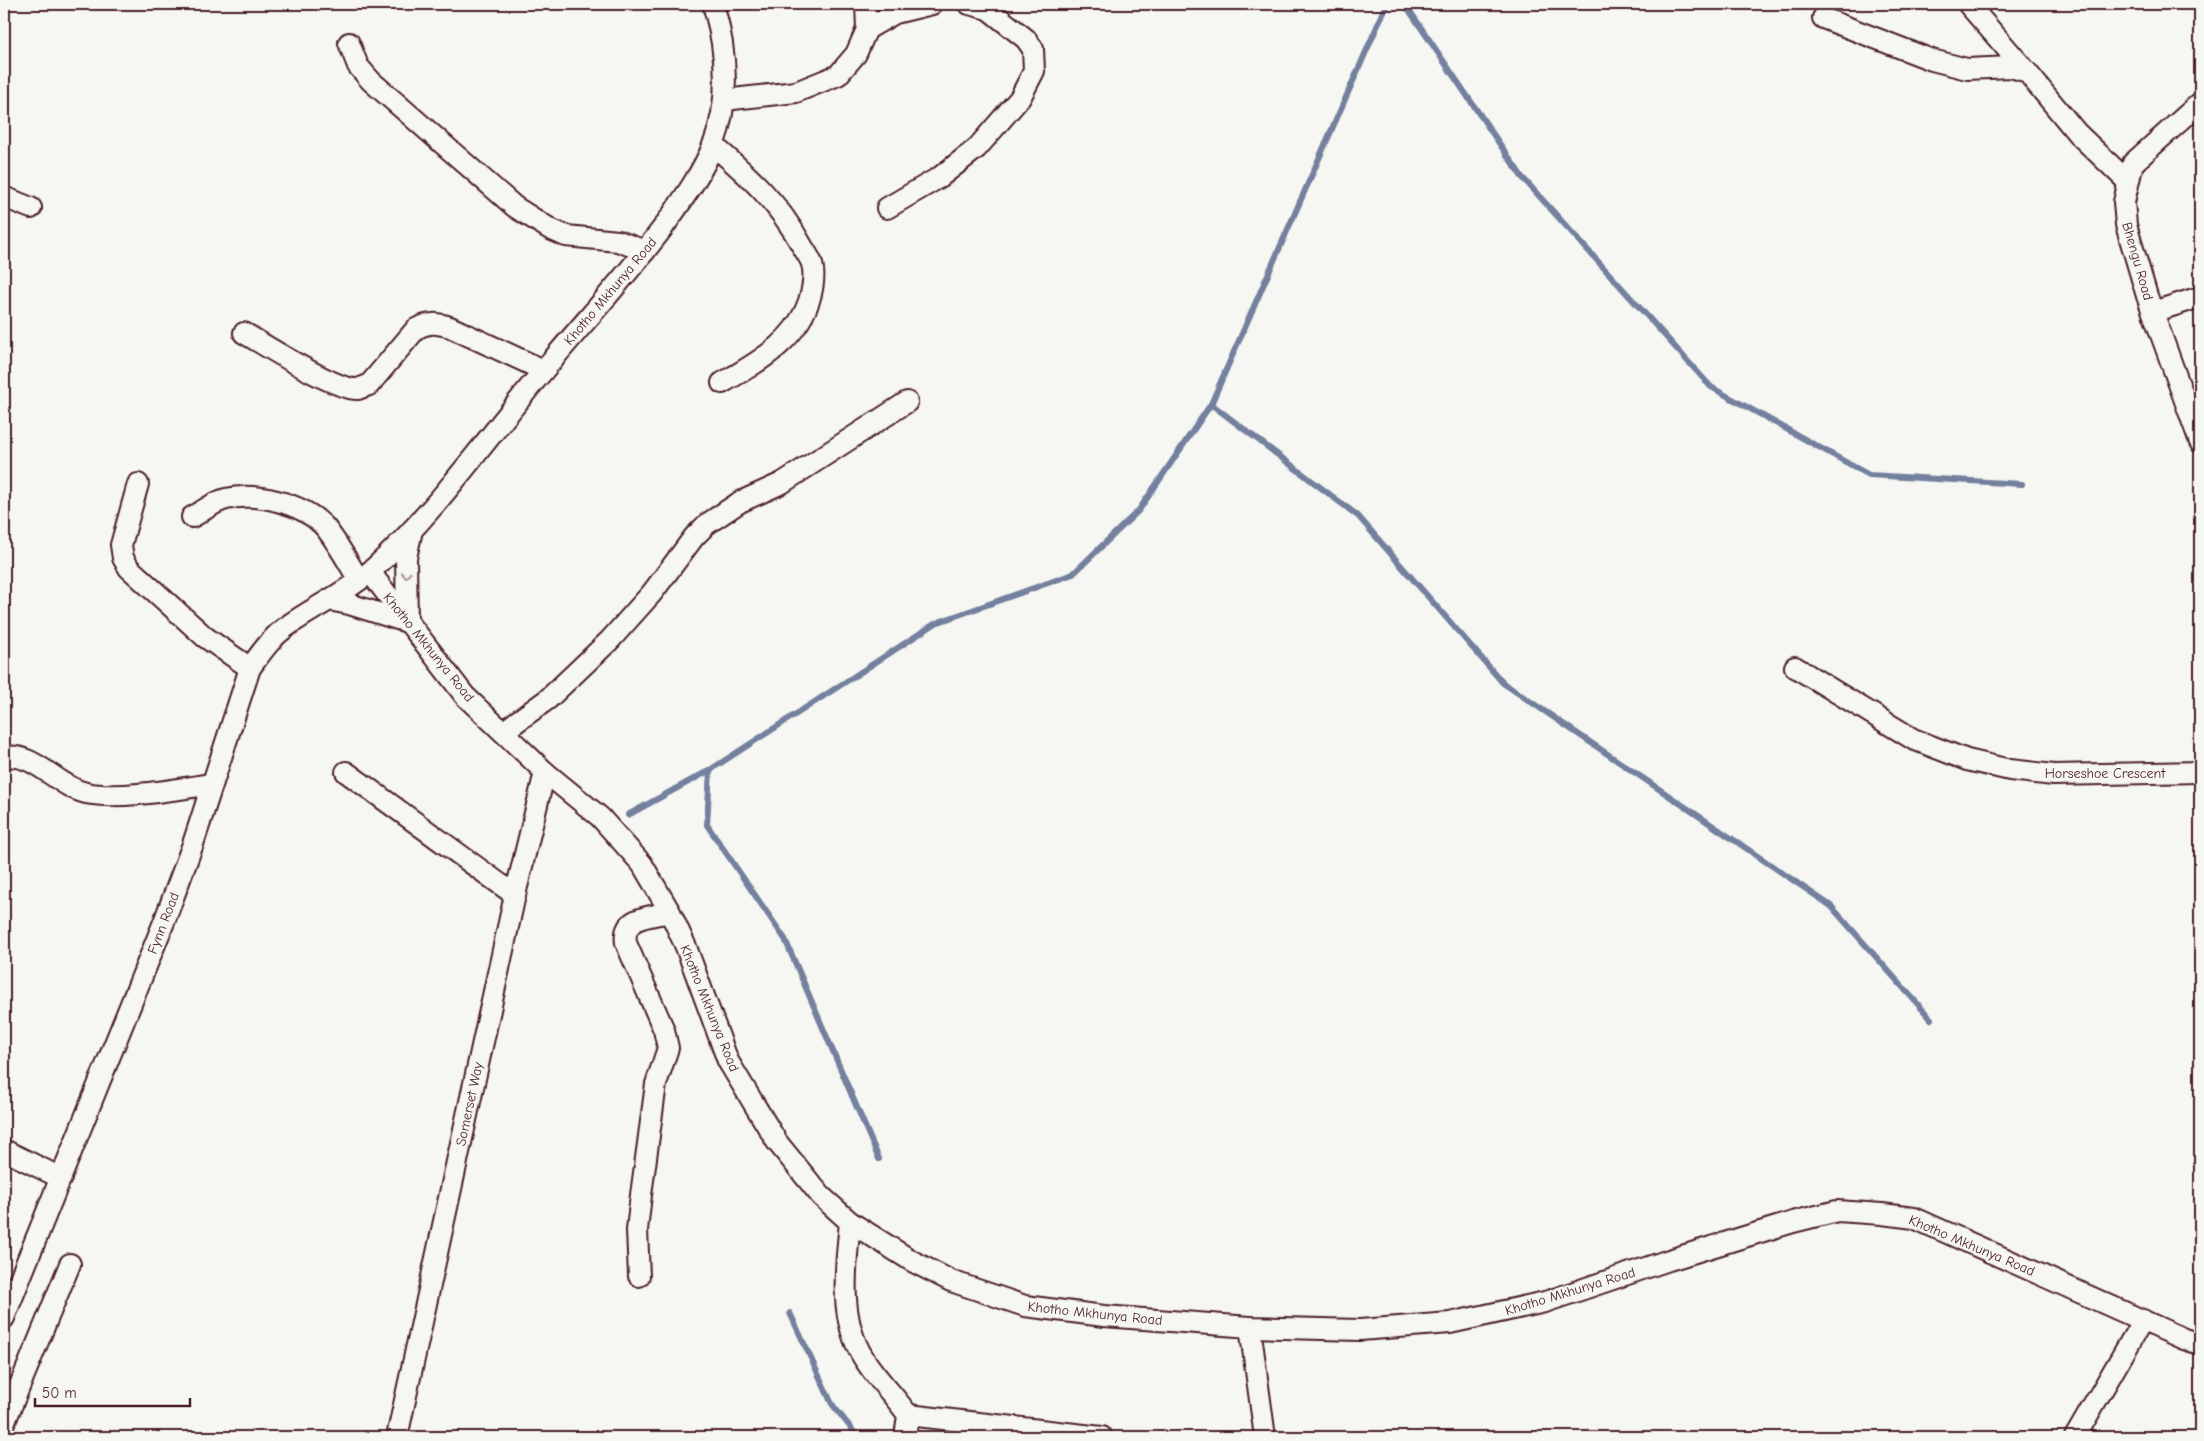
<svg xmlns="http://www.w3.org/2000/svg" width="2204" height="1441" viewBox="0 0 2204 1441" font-family="'Comic Neue',sans-serif">
<style>
.lines{fill:none;stroke-linecap:round;stroke-linejoin:round}
.stream{stroke:#73809e;stroke-width:6}
.minor-casing{stroke:#4a1f2b;stroke-width:24}
.minor{stroke:#f6f6f2;stroke-width:20}
.oneway{stroke:#a99598}
.labels{text-anchor:middle;stroke-width:4;stroke-linejoin:round;paint-order:stroke}
.street-label{font-size:14px;fill:#4a1f2b;stroke:#f6f6f2}
</style>
<rect width="100%" height="100%" fill="#f6f6f2"/>
<filter id="ink" filterUnits="userSpaceOnUse"><feTurbulence type="fractalNoise" baseFrequency=".02" numOctaves="2"/><feDisplacementMap in="SourceGraphic" scale="10" xChannelSelector="R" yChannelSelector="G"/><feConvolveMatrix kernelMatrix="1 2 1 2 8 2 1 2 1" color-interpolation-filters="sRGB"/></filter>
<g filter="url(#ink)">
<g class="lines">
<g class="stream">
<polyline points="1405,4 1522,177 1711,387 1869,475 2022,484"/>
<polyline points="1211,404 1358,516 1503,683 1831,906 1931,1019"/>
<polyline points="710,770 707,825 785,939 879,1159"/>
<polyline points="628,815 710,770 936,623 1073,574 1139,510 1211,404 1387,4"/>
<polyline points="790,1313 832,1404 858,1437"/>
</g>
<g class="minor-casing">
<g id="minor">
<polyline points="1968,4 2027,72"/>
<polyline points="1823,18 1932,60 1967,69 2011,67 2027,72 2077,133 2128,182"/>
<polyline points="867,29 895,13 932,4"/>
<polyline points="349,43 358,66 371,81 515,207 550,229 566,236 618,241 645,251"/>
<polyline points="724,100 796,92 838,75 856,54 867,29 866,4"/>
<polyline points="2200,103 2133,163 2124,202 2126,225 2147,296 2200,442"/>
<path d="M 713,145 C 749,176 778,202 801,244 C 804,250 810,257 812,264 C 815,274 813,285 811,294 C 800,339 759,362 722,383"/>
<polyline points="4,197 31,208"/>
<polyline points="887,208 940,177 977,148 1020,98 1034,71 1033,49 1026,39 988,9 969,4"/>
<polyline points="2153,312 2200,297"/>
<path d="M 244,333 C 265,345 336,391 358,389 C 361,388 365,386 369,385 L 416,329 C 428,322 437,323 450,327 L 543,370"/>
<polyline points="138,484 121,545 123,558 129,568 205,637 250,668"/>
<path d="M 192,517 C 203,511 214,502 226,499 C 256,492 301,503 323,525 C 335,538 349,564 359,580"/>
<polyline points="370,572 465,696 545,772 600,817 642,864 670,912 686,947 728,1061 777,1142 821,1196 850,1222 912,1261 951,1281 1025,1306 1104,1316 1250,1327 1360,1330 1450,1323 1545,1302 1669,1260 1793,1222 1837,1211 1882,1214 1914,1218 2184,1339 2200,1344"/>
<polyline points="329,600 349,604 407,622 406,558 412,530"/>
<polyline points="1795,667 1913,739 1967,760 2010,770 2054,775 2200,772"/>
<polyline points="504,731 548,699 610,640 652,593 694,537 707,524 740,502 782,483 907,402"/>
<path d="M 4,757 C 35,752 56,786 86,793 C 120,800 177,789 212,784"/>
<polyline points="346,772 515,895"/>
<polyline points="4,1150 61,1178"/>
<path d="M 850,1222 C 846,1265 838,1317 863,1357 C 874,1376 894,1395 908,1415 L 905,1437"/>
<path d="M 639,1276 L 637,1230 L 641,1195 L 656,1084 L 668,1048 L 664,1030 L 626,943 C 622,916 649,917 670,912"/>
<path d="M 4,1318 L 164,922 L 193,844 L 250,668 C 261,653 271,638 286,627 C 314,607 346,593 372,570 C 437,511 487,437 544,370 C 583,323 625,278 662,229 C 681,202 700,177 713,146 C 731,99 727,51 713,4"/>
<polyline points="1250,1327 1265,1437"/>
<polyline points="908,1415 1102,1437"/>
<polyline points="4,1424 70,1264"/>
<polyline points="397,1437 515,895 545,772"/>
<polyline points="2075,1437 2143,1320"/>
</g>
</g>
<use href="#minor" class="minor"/>
</g>
<defs><path id="oneway-chevron" d="M-2-3.5L2.5 0L-2 3.5" fill="none" stroke-width="1.6" stroke-linecap="round" stroke-linejoin="round" transform="scale(1.25)"/></defs>
<use class="oneway" href="#oneway-chevron" transform="translate(406 575) rotate(91)"/>
</g>
<g class="labels">
<g class="street-label">
<text transform="translate(2138 261) rotate(74)" y="5">Bhengu Road</text>
<text transform="translate(610 291) rotate(-50)" y="5">Khotho Mkhunya Road</text>
<text transform="translate(429 647) rotate(51)" y="5">Khotho Mkhunya Road</text>
<text x="2105" y="778">Horseshoe Crescent</text>
<text transform="translate(163 923) rotate(-69)" y="5">Fynn Road</text>
<text transform="translate(710 1008) rotate(68)" y="5">Khotho Mkhunya Road</text>
<text transform="translate(469 1104) rotate(-78)" y="5">Somerset Way</text>
<text transform="translate(1972 1245) rotate(23)" y="5">Khotho Mkhunya Road</text>
<text transform="translate(1570 1291) rotate(-17)" y="5">Khotho Mkhunya Road</text>
<text transform="translate(1095 1313) rotate(6)" y="5">Khotho Mkhunya Road</text>
</g>
</g>
<rect width="2204" height="1441" fill="none" stroke="#f6f6f2" stroke-width="20"/>
<rect x="10" y="10" width="2184" height="1421" fill="none" stroke="#4a1f2b" stroke-width="2" filter="url(#ink)"/>
<path d="M35 1398v8h155v-8" fill="none" stroke="#4a1f2b" stroke-width="2.5"/>
<text x="42" y="1398" font-size="15" fill="#4a1f2b" stroke="#f6f6f2" stroke-width="4" paint-order="stroke">50 m</text>
</svg>
